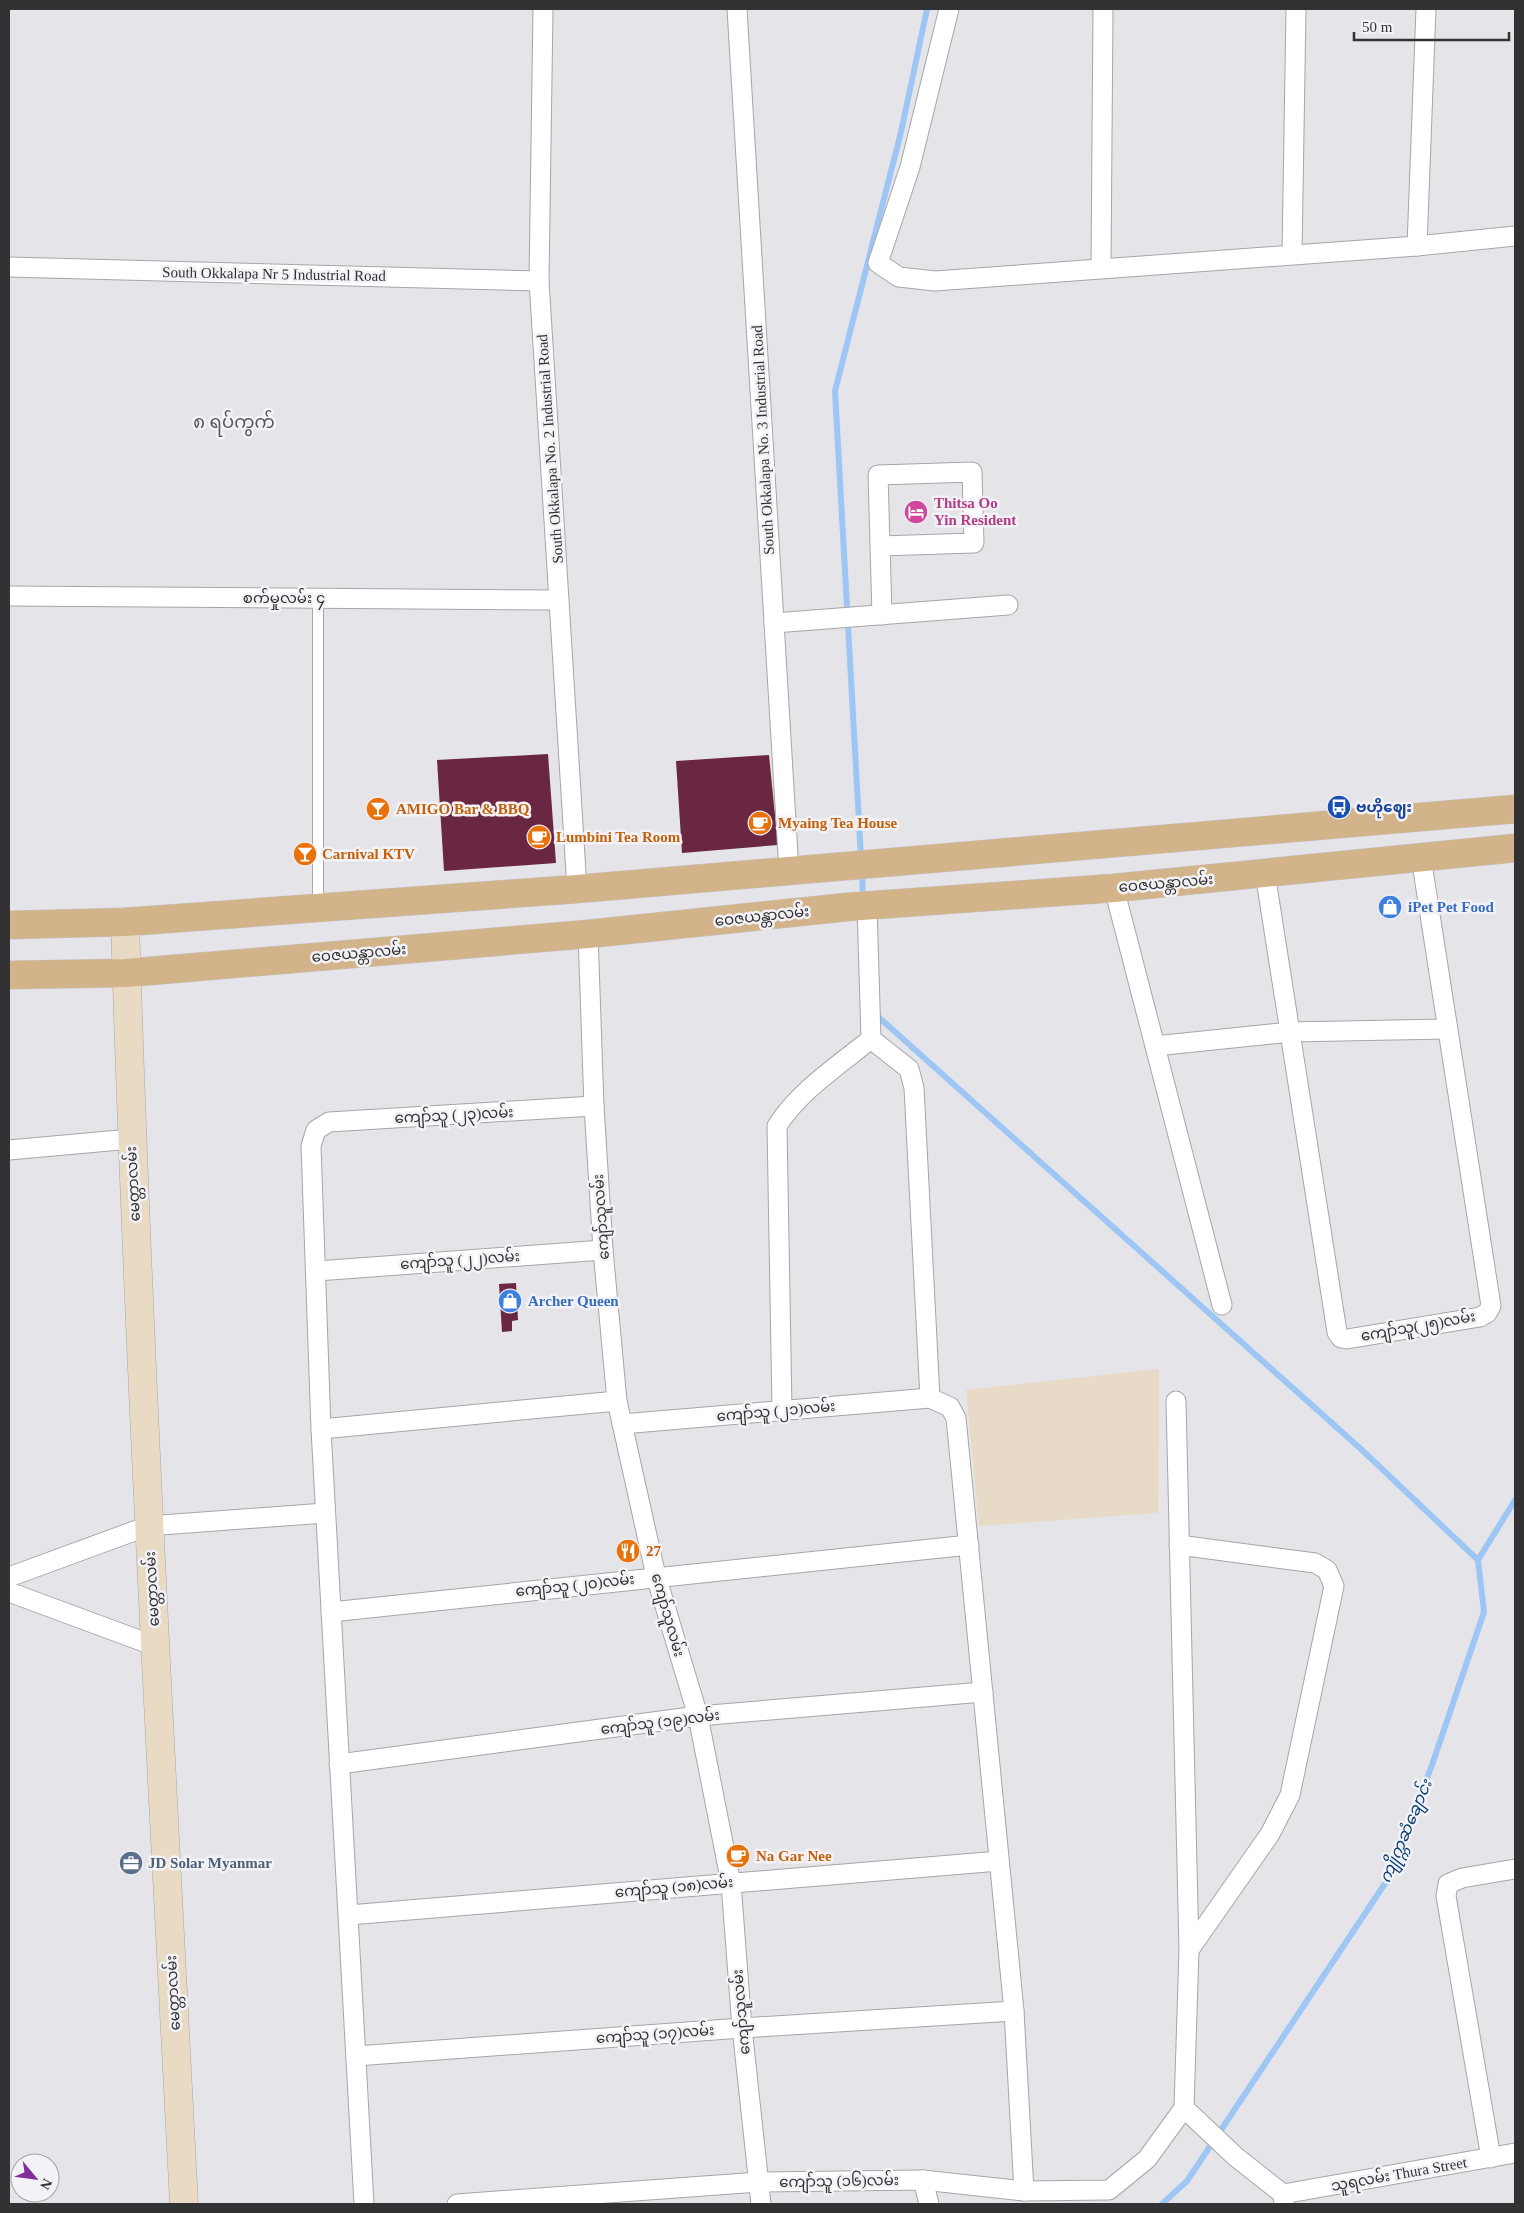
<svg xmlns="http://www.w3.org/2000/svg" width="1524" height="2213" viewBox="0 0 1524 2213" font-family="'Times New Roman','Noto Sans Myanmar',serif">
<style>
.education{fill:#e7dac6}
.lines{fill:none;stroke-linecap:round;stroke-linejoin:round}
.stream{stroke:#9dc6f5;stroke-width:6}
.building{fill:#6a2741}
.lane-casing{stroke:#a6a6aa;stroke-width:12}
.street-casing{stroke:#a6a6aa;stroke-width:21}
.secondary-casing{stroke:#a6a6aa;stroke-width:29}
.primary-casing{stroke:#c2c2c2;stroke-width:29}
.lane{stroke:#fff;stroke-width:10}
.street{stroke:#fff;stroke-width:19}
.secondary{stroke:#e9dac4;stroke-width:28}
.primary{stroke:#d3b48a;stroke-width:28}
.labels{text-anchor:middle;stroke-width:5;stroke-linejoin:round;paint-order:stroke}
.street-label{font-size:15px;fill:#323234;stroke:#f2f2f7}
.hotel-label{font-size:15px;font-weight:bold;fill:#b23c85;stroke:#f2f2f7;text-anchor:start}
.transit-label{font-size:15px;font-weight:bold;fill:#164399;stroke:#f2f2f7;text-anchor:start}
.food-label{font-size:15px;font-weight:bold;fill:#c56008;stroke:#f2f2f7;text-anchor:start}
.shop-label{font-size:15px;font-weight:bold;fill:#366cbe;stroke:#f2f2f7;text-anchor:start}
.service-label{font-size:15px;font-weight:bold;fill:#4e5e75;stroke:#f2f2f7;text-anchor:start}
.water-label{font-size:16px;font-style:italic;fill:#043c70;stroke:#f2f2f7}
.quarter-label{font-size:18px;fill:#555458;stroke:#f2f2f7}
</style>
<rect width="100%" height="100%" fill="#e5e5e9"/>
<polygon class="education" points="1159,1369 1158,1513 979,1526 966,1390"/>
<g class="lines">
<g class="stream">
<polyline points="861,858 835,391 901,132 927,9"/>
<polyline points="862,871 863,900"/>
<polyline points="874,1013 1362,1450 1478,1560"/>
<polyline points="1162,2204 1187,2181 1388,1879 1432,1765 1484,1612 1478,1560 1515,1500"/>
</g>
</g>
<g class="building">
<polygon points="548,754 556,863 444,871 437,760"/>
<polygon points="769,755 778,845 682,853 676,761"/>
<polygon points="516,1283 518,1320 512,1321 512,1331 502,1332 499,1284"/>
</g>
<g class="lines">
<g class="lane-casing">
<polyline id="lane" points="318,598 318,907"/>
</g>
<g class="street-casing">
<g id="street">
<polyline points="543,9 539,281 577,889"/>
<polyline points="737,9 789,871"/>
<polyline points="949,9 910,167 878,263 899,277 935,281 1417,246 1515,236"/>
<polyline points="1417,246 1426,9"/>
<polyline points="1292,254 1296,9"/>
<polyline points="9,267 539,281"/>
<polyline points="1101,268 1103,9"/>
<polyline points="880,546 974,543 972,472 878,475 882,615"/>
<polyline points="9,596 559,600"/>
<polyline points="774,623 1008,605"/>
<polyline points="1265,873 1337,1332 1341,1338 1347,1339 1480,1317 1487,1313 1491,1306 1421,857"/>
<polyline points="1114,888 1222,1305"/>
<polyline points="588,934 594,1106 603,1250 617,1401 656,1576 698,1716 731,1883 742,2028 761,2204"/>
<polyline points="871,1039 909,1069 914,1088 930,1398"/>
<polyline points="1155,1046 1290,1032 1446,1029"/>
<polyline points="9,1150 131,1139"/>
<polyline points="317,1271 603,1250"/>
<polyline points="1176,1401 1189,1950 1184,2108 1236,2157 1283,2194 1284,2204"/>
<path d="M 782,1410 L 777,1126 C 799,1091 839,1065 871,1039 L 867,906"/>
<polyline points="622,1424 930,1398 950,1407 956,1418 1014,2011 1024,2191"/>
<polyline points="321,1429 617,1401"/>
<polyline points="1179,1545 1315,1563 1327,1570 1334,1586 1290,1795 1270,1834 1189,1950"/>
<polyline points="9,1577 148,1526 325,1513"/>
<polyline points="9,1592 155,1646"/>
<polyline points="331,1612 969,1545"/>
<polyline points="339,1764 698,1716 983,1692"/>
<polyline points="349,1915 999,1861"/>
<polyline points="356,2056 742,2028 1014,2011"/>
<polyline points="1491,2158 1446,1896 1448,1884 1462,1878 1515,1869"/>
<polyline points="923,2180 929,2204"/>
<polyline points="1283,2194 1515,2153"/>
<polyline points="364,2204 321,1429 311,1146 316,1130 329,1122 594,1106"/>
<polyline points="457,2204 759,2182 923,2180 1024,2191 1109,2190 1147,2159 1184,2108"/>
</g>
</g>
<g class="secondary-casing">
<path id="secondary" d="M 125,922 C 138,1350 162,1777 184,2204"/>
</g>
<g class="primary-casing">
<g id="primary">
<polyline points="9,925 125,922 577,889 1515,809"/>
<polyline points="9,975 126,973 588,934 847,907 1114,888 1515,848"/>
</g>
</g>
<use href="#lane" class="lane"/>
<use href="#street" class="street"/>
<use href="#secondary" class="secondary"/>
<use href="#primary" class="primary"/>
</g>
<defs>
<g id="hotel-disc" transform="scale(1.25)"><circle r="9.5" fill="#d1479c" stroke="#f2f2f7"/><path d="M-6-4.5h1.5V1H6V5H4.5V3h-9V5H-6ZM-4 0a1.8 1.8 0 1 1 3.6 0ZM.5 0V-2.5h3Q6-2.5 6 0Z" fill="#fff"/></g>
<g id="bus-disc" transform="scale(1.25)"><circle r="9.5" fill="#1a4fb4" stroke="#f2f2f7"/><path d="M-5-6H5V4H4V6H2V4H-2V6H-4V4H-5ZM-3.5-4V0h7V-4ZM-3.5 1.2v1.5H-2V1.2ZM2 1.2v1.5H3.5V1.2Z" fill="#fff"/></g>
<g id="bar-disc" transform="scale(1.25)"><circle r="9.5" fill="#e8710a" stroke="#f2f2f7"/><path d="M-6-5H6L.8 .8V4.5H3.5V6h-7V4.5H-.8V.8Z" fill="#fff"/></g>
<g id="cafe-disc" transform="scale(1.25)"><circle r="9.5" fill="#e8710a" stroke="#f2f2f7"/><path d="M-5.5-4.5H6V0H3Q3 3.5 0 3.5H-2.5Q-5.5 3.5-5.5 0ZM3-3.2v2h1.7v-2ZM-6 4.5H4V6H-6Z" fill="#fff"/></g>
<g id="shop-disc" transform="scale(1.25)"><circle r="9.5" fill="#3f7fe0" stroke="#f2f2f7"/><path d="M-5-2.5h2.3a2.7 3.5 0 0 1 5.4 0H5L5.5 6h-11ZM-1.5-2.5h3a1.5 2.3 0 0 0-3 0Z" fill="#fff"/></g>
<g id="restaurant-disc" transform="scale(1.25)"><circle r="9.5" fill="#e8710a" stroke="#f2f2f7"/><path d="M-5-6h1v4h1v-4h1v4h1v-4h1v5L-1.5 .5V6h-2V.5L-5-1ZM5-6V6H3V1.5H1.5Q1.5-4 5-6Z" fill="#fff"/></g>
<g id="office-disc" transform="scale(1.25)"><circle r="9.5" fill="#5c6f8a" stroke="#f2f2f7"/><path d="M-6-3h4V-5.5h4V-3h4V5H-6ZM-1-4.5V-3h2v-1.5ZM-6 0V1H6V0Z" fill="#fff"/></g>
</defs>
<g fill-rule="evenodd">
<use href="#hotel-disc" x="916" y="512"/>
<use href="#bus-disc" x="1339" y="807"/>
<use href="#bar-disc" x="378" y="809"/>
<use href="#cafe-disc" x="760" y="823"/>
<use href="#cafe-disc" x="539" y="837"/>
<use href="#bar-disc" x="305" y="854"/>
<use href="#shop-disc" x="1390" y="907"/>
<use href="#shop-disc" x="510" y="1301"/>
<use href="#restaurant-disc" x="628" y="1551"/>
<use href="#cafe-disc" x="738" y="1856"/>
<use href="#office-disc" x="131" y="1863"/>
</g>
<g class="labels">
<g class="street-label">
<text transform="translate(274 274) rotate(1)" y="5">South Okkalapa Nr 5 Industrial Road</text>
<text transform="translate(763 440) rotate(-93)" y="5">South Okkalapa No. 3 Industrial Road</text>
<text transform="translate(550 449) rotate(-94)" y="5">South Okkalapa No. 2 Industrial Road</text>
<text x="284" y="603">စက်မှုလမ်း ၄</text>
<text transform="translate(1166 883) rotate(-5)" y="5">ဝေဇယန္တာလမ်း</text>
<text transform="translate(762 916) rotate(-6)" y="5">ဝေဇယန္တာလမ်း</text>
<text transform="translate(359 953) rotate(-5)" y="5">ဝေဇယန္တာလမ်း</text>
<text transform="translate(454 1115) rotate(-3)" y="5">ကျော်သူ (၂၃)လမ်း</text>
<text transform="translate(133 1184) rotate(-93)" y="5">မေတ္တာလမ်း</text>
<text transform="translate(601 1217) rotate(-94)" y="5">ကျော်သူလမ်း</text>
<text transform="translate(460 1260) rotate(-4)" y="5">ကျော်သူ (၂၂)လမ်း</text>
<text transform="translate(1418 1326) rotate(-10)" y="5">ကျော်သူ(၂၅)လမ်း</text>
<text transform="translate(776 1411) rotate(-5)" y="5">ကျော်သူ (၂၁)လမ်း</text>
<text transform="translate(575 1585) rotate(-6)" y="5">ကျော်သူ (၂၀)လမ်း</text>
<text transform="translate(152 1589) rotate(-93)" y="5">မေတ္တာလမ်း</text>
<text transform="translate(668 1615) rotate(74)" y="5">ကျော်သူလမ်း</text>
<text transform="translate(660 1722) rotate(-7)" y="5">ကျော်သူ (၁၉)လမ်း</text>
<text transform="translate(674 1887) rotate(-5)" y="5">ကျော်သူ (၁၈)လမ်း</text>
<text transform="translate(173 1993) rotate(-93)" y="5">မေတ္တာလမ်း</text>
<text transform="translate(741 2012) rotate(-95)" y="5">ကျော်သူလမ်း</text>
<text transform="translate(655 2034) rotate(-4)" y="5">ကျော်သူ (၁၇)လမ်း</text>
<text transform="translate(1399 2174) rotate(-10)" y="5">သူရလမ်း Thura Street</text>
<text transform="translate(839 2181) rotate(-1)" y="5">ကျော်သူ (၁၆)လမ်း</text>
</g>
<g class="hotel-label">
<text x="934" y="508">Thitsa Oo<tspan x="934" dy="17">Yin Resident</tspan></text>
</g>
<g class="transit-label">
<text x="1356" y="812">ဗဟိုဈေး</text>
</g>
<g class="food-label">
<text x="396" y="814">AMIGO Bar &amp; BBQ</text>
<text x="778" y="828">Myaing Tea House</text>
<text x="556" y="842">Lumbini Tea Room</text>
<text x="322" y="859">Carnival KTV</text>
<text x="646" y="1556">27</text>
<text x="756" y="1861">Na Gar Nee</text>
</g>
<g class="shop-label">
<text x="1408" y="912">iPet Pet Food</text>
<text x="528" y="1306">Archer Queen</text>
</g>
<g class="service-label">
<text x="148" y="1868">JD Solar Myanmar</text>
</g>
<g class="water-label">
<text transform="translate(1405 1831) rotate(-67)" y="6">ကျိုက္ကဆံချောင်း</text>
</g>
<g class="quarter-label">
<text x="234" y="428">၈ ရပ်ကွက်</text>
</g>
</g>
<rect width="1524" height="2213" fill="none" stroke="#323234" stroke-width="20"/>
<g transform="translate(35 2178) rotate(119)"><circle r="24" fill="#f2f2f7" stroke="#a5a5a9"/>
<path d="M0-4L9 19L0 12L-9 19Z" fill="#842e9c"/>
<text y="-8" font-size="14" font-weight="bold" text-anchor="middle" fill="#323234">N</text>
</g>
<path d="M1354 32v8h155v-8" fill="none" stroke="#323234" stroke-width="2.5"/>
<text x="1362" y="32" font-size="15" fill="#323234" stroke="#f2f2f7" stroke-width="4" paint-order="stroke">50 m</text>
</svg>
